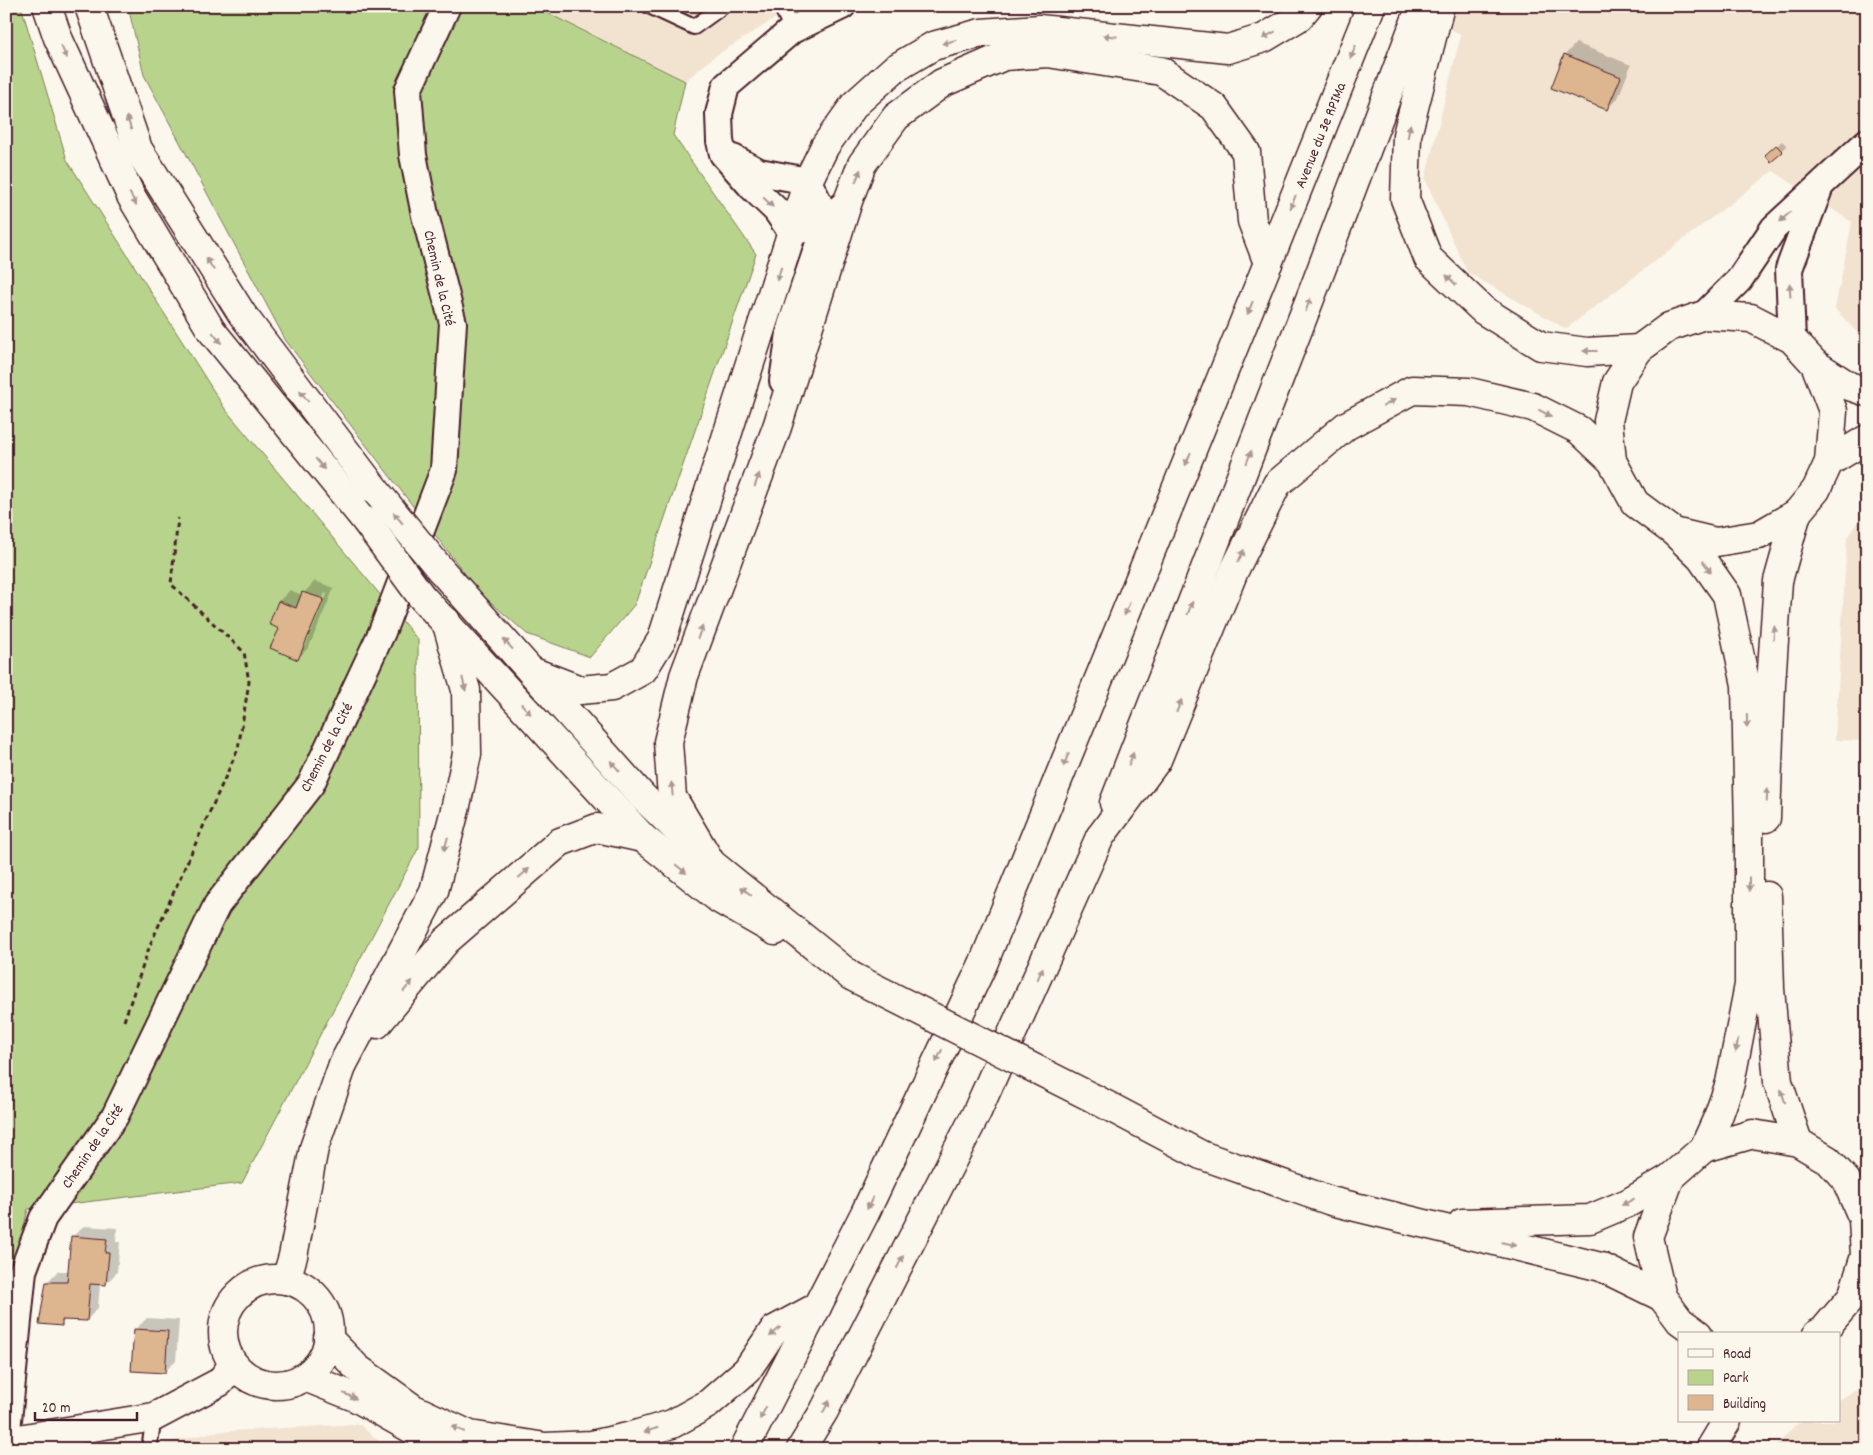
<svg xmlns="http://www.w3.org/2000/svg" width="1873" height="1455" viewBox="0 0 1873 1455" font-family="Dekko,sans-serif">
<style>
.built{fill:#f2e3d0}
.green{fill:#b8d48c;stroke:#817a5c}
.shadow{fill:#0003;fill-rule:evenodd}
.building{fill:#ddb58e;stroke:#4a1f2b}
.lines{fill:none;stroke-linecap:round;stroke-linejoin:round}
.service-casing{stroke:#4a1f2b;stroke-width:18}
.minor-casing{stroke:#4a1f2b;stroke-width:30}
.tertiary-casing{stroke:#4a1f2b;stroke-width:31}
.secondary-casing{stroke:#4a1f2b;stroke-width:31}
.primary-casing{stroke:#4a1f2b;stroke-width:31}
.trunk-casing{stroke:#4a1f2b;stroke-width:31}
.path{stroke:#4a1f2b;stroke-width:3;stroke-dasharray:5 4;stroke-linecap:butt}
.service{stroke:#fbf7ec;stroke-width:14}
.minor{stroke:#fbf7ec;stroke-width:26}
.tertiary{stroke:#fbf7ec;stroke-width:28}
.secondary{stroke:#fbf7ec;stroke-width:28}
.primary{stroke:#fbf7ec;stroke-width:28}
.trunk{stroke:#fbf7ec;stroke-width:28}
.primary-bridge-casing{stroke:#4a1f2b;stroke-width:31;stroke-linecap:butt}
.primary-bridge{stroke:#fbf7ec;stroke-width:28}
.oneway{fill:#ab9695}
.labels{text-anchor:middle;stroke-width:4;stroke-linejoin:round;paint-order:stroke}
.street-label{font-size:15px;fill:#4a1f2b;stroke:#fbf7ec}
</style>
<rect width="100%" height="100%" fill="#fbf7ec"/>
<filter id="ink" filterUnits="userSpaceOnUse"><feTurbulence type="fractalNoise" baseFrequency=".02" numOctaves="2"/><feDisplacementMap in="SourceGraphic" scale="10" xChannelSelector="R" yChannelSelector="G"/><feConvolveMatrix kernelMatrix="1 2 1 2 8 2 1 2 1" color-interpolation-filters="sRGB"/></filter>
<g filter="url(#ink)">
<g class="built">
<polygon points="533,6 795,6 715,56 685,81"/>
<polygon points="1413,6 1867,6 1867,343 1835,309 1852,222 1773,171 1566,329 1467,272 1425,179 1461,35"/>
<polygon points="1867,507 1867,741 1835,740 1847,538"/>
<polygon points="1867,1384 1867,1449 1774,1449 1794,1426 1803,1421 1839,1421 1839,1400"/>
<polygon points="359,1424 388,1449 140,1449 214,1432"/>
</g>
<g class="green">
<polygon points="6,6 21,6 67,160 225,409 418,640 419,847 242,1183 28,1209 6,1304"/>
<polygon points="128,6 533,6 685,81 673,135 756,254 635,604 590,657 527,634 479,592 286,341 144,75"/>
</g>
<g class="shadow">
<polygon points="1576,43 1631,65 1618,98 1607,109 1565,55"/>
<polygon points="1782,141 1787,146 1782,151 1772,150"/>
<path d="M 315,581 L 334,588 L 309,647 L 297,659 L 280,628 L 270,624 L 279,601 L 290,590 L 302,595 ZM 325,593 L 327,594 L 305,647 L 302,647 Z"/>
<polygon points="84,1226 117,1228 116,1242 120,1242 117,1272 106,1284 100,1284 98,1308 87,1320 67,1319 61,1324 47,1282 58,1271 69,1271 72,1237"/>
<polygon points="147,1318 179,1320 176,1361 164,1372 135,1330"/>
</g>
<g class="building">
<polygon points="1564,54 1621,77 1607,110 1551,88"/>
<polygon points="1776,145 1783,152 1771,162 1765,155"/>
<polygon points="302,592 324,599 298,660 270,648 279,629 269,624 278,601 296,608"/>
<polygon points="71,1236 107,1239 105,1253 109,1253 106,1285 90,1284 87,1321 62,1320 62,1326 39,1324 46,1282 67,1282"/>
<polygon points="134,1329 168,1331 165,1373 131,1371"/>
</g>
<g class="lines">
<g class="service-casing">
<g id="service">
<polyline points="649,6 694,27 723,6"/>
<polyline points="781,6 792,30"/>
<polyline points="149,1449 154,1417"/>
</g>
</g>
<g class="minor-casing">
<g id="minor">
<polyline points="842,6 792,30 726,86 719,114 720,141 723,154 752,187 776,210 792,233 827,220 848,201"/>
<polyline points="733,158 759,172 808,181 827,220 791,326 783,381"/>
<polyline points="1704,315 1739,280 1774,228 1867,142"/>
<polyline points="1792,339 1789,269 1819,189"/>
<polyline points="6,1440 23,1271 43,1218 115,1116 217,905 311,784 382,632 444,470 453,323 425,215 413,155 408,90 447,6"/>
</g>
</g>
<g class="tertiary-casing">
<polyline id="tertiary" points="6,1441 154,1417 220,1382 233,1365"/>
</g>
<g class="secondary-casing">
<g id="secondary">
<polyline points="1440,6 1407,135 1405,199 1428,258 1483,310 1541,346 1587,352 1639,349"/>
<polyline points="1268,263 1371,6"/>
<polyline points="1815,364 1849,386 1867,392"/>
<polyline points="1612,461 1608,421 1617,382 1639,349 1669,327 1704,315 1751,318 1792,339 1815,364 1833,411 1829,462 1816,490 1797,513 1759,535 1716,542 1674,532"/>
<polyline points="1829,462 1867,439"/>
<polyline points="1114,803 1315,286 1421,6"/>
<polyline points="1766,818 1771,684 1778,581 1797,513"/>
<polyline points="1100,837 1157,760 1234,571 1277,484 1346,426 1412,390 1469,392 1533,407 1579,430 1612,461 1635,503 1674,532 1701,558 1727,595 1746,685 1749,831 1749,985 1730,1083 1718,1117 1704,1148"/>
<polyline points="1767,896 1770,989 1778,1082 1798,1142"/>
</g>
</g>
<g class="primary-casing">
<g id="primary">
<polyline points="47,6 58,38 131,196 211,330 366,521"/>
<polyline points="89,6 138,149 242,314 376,491"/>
<polyline points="440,569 642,796 711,863 851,976"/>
<polyline points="421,596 643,838 719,899 775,931"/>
<polyline points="531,671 580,690 612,687 643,670 662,639 808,181 825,146 855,104 894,69 933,46 981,33 1039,29 1228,49 1264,38 1299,17 1308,6"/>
<polyline points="711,863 672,797 668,742 684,676 777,427 848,201 862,164 896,117 942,83 1004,56 1048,53 1161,71 1214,107 1246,152 1252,221 1268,263"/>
<polyline points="377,1024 446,941 560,842 597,828 643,838"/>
<polyline points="1093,1098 1201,1155 1331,1201 1601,1267 1662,1297"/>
<polyline points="1670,1178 1648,1237 1662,1297 1680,1321 1698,1334"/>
<polyline points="1462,1223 1590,1219 1628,1203 1670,1178 1704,1148 1753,1134 1798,1142 1828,1160 1846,1180 1863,1219 1865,1256 1852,1297"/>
<circle cx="276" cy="1332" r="53"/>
<polyline points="286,1280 293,1256 314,1148 343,1064 434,891 455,810 467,754 466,690 446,621"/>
<polyline points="1817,1334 1823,1331 1852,1297 1865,1286"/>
<polyline points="328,1338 357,1368 414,1409 470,1435 545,1447 592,1445 628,1437 672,1424 708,1404 747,1370 774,1330 817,1307"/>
<polyline points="305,1377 357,1398 447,1449"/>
<polyline points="1710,1449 1727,1421"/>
</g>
</g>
<g class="trunk-casing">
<g id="trunk">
<polyline points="744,1449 865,1213 983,964 1268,263"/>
<polyline points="801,1449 824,1411 976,1114 1100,837"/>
</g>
</g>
<polyline class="path" points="124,1021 150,945 238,749 249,682 244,652 171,584 178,518"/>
<use href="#service" class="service"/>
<use href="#minor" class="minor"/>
<use href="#tertiary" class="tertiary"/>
<use href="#secondary" class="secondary"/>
<use href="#primary" class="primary"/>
<use href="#trunk" class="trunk"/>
<g class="primary-bridge-casing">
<g id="primary-bridge">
<polyline points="376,491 440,569"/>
<polyline points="366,521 421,596"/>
<polyline points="851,976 1093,1098"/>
</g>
</g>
<use href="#primary-bridge" class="primary-bridge"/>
</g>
<defs><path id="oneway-solid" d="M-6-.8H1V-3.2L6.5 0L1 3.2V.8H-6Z" transform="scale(1.25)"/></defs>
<g class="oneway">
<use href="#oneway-solid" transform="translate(1269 35) rotate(151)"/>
<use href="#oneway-solid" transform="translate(1110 36) rotate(-174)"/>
<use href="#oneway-solid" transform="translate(949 42) rotate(165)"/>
<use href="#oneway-solid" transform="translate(64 52) rotate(65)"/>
<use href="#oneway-solid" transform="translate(1353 52) rotate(112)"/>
<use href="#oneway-solid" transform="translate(129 123) rotate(-109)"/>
<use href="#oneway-solid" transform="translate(1409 131) rotate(-79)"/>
<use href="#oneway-solid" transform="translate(858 176) rotate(-69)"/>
<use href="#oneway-solid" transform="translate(133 199) rotate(61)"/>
<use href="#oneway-solid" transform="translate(768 202) rotate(44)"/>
<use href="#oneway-solid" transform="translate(1293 202) rotate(112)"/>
<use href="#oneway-solid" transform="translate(1785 217) rotate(137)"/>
<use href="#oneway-solid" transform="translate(210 264) rotate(-122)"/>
<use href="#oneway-solid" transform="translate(779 274) rotate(108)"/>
<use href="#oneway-solid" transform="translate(1451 280) rotate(-136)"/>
<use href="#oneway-solid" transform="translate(1790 290) rotate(-93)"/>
<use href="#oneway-solid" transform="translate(1308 305) rotate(-69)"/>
<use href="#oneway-solid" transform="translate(1250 308) rotate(112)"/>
<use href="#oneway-solid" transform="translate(217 338) rotate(51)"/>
<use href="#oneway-solid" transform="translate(1590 351) rotate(-180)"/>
<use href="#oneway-solid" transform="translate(304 396) rotate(-127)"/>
<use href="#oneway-solid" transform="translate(1389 403) rotate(-29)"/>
<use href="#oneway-solid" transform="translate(1545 413) rotate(27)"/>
<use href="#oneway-solid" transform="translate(1249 457) rotate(-69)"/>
<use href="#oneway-solid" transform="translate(1188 459) rotate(112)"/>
<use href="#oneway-solid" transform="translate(320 464) rotate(51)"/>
<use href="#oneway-solid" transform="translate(757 480) rotate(-70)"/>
<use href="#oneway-solid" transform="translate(398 518) rotate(-130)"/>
<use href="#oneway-solid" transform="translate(1241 556) rotate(-64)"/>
<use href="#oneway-solid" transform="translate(1707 567) rotate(54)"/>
<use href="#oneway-solid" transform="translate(1190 608) rotate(-69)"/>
<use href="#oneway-solid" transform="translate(1127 609) rotate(112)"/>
<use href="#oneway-solid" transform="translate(700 632) rotate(-70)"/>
<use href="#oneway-solid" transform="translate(1774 633) rotate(-86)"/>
<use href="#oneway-solid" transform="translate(508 644) rotate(-132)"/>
<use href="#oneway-solid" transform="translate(464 684) rotate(76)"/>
<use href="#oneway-solid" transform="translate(1179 706) rotate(-68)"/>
<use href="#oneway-solid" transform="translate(526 709) rotate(48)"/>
<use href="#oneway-solid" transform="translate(1747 721) rotate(89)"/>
<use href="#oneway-solid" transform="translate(1131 759) rotate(-69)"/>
<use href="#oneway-solid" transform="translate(1066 760) rotate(112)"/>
<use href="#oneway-solid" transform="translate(615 766) rotate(-132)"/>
<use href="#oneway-solid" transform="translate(672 789) rotate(-96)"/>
<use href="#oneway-solid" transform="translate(1767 795) rotate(-88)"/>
<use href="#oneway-solid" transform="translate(446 844) rotate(105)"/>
<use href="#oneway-solid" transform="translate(681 869) rotate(39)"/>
<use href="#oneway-solid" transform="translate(524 873) rotate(-41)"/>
<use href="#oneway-solid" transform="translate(1749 884) rotate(90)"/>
<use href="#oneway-solid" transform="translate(746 891) rotate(-141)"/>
<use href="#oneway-solid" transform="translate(1040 974) rotate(-66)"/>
<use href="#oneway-solid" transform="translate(408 986) rotate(-50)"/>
<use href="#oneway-solid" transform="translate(1737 1045) rotate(101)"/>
<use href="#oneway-solid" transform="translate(939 1056) rotate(115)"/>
<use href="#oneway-solid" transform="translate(1783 1096) rotate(-108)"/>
<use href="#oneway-solid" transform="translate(1628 1202) rotate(152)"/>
<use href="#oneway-solid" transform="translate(870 1203) rotate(115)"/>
<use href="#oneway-solid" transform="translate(1509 1244) rotate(14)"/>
<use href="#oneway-solid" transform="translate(900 1262) rotate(-63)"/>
<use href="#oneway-solid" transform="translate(775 1332) rotate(139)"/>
<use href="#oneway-solid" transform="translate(350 1396) rotate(23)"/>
<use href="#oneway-solid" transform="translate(826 1407) rotate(-62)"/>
<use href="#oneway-solid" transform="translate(763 1413) rotate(117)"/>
<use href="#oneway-solid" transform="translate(458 1429) rotate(-156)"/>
<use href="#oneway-solid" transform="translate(651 1430) rotate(163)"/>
</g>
</g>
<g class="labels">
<g class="street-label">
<text transform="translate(1320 135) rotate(-68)" y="5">Avenue du 3e RPIMa</text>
<text transform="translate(440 278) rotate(77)" y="5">Chemin de la Cité</text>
<text transform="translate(326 747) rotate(-63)" y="5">Chemin de la Cité</text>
<text transform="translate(92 1146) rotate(-56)" y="5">Chemin de la Cité</text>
</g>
</g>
<rect width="1873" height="1455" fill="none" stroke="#fbf7ec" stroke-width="25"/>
<rect x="12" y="12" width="1848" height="1430" fill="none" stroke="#4a1f2b" stroke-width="2" filter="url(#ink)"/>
<rect x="1678" y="1332" width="162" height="90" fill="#fbf7ec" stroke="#b4a19f"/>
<rect x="1688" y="1349" width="25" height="8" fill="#fbf7ec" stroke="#b4a19f"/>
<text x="1723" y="1358" font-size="15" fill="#4a1f2b">Road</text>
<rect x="1688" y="1370" width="25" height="15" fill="#b8d48c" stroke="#b4a19f"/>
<text x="1723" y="1382" font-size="15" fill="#4a1f2b">Park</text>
<rect x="1688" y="1395" width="25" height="15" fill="#ddb58e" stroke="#b4a19f"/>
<text x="1723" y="1408" font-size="15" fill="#4a1f2b">Building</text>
<path d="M35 1412v8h102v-8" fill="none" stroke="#4a1f2b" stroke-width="2.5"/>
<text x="42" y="1412" font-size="15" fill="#4a1f2b" stroke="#fbf7ec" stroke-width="4" paint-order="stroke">20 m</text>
</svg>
